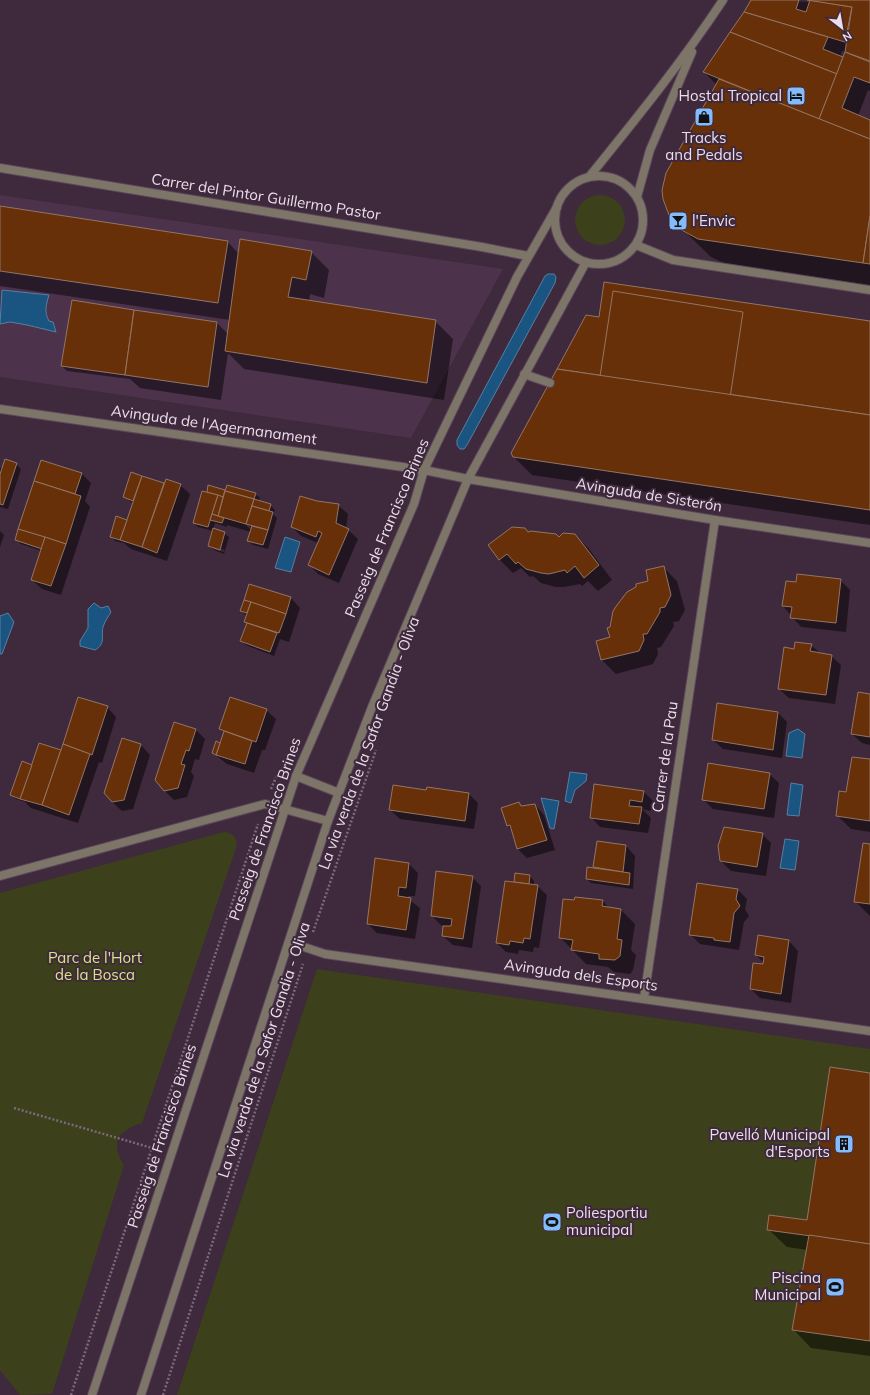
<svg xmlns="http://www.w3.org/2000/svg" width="870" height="1395" viewBox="0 0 870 1395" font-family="Mulish,sans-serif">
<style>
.built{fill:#4c324b}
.green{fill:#3c411c}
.water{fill:#1a5581;stroke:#597ea0}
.shadow{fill:#0007;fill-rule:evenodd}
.building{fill:#683009;stroke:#937565}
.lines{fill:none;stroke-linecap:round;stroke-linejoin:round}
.service-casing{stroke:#5a4659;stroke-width:10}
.minor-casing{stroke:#5a4659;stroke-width:10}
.tertiary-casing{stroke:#5a4659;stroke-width:10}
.path{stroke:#7c6a7b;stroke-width:2.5;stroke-dasharray:2 2;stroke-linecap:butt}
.service{stroke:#7e7569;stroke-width:8}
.minor{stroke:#7e7569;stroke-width:8}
.tertiary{stroke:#7e7569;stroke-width:8}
.labels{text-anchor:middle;stroke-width:4;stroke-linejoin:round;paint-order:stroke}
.poi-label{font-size:15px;fill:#ebddea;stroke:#3e293d;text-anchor:end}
.street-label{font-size:15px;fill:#ebddea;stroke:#3e293d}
.park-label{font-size:15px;fill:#d7e482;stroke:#3e293d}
</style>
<rect width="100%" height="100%" fill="#3e293d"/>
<polygon class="built" points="0,195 503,269 411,438 0,377"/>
<g class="green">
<circle cx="600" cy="220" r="25"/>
<path d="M 224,832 C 233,833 236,836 237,845 L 142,1123 C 119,1130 109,1141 124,1165 L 52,1394 L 20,1395 L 0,1370 L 0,893 Z"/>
<polygon points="317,969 870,1049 870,1395 177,1395"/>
</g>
<g class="water">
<polygon points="548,274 554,274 556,277 555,283 467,445 464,449 460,449 457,445 457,440 545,276"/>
<path d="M 2,290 L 49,295 C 46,305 44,312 49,321 L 53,322 L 56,332 L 27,325 L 10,322 L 0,324 Z"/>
<polygon points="285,537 300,542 291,572 275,568"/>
<path d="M 94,603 L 101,608 L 108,606 L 111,612 C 108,617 105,621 103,627 C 101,636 106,644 95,650 L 80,646 L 80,641 L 88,628 L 88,609 Z"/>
<polygon points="8,613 14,622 2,654 0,654 0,616"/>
<polygon points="798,729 805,734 802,758 786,756 789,733"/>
<polygon points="570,772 587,774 586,781 575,790 571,803 565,801"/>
<polygon points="791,783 803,785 799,816 787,815"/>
<polygon points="541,798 559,801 554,829 550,828"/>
<polygon points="785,839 799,841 795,870 780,868"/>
</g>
<g class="shadow">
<path d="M 753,0 L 811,2 L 811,0 L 870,0 L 870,91 L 868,90 L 858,116 L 870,121 L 870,285 L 724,263 L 711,257 L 674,221 L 717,85 L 704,72 ZM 842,51 L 846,52 L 843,59 L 840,57 Z"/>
<polygon points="0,207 228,242 239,254 311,252 329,270 324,298 310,294 309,302 435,321 453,339 444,400 244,369 228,353 221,400 140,388 130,379 67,371 62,366 134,311 217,323 228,334 230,320 0,286"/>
<polygon points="600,318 870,322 870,525 532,475 514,457"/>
<polygon points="42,461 82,474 91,483 85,501 90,507 61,595 42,589 32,580 42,551 21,544 16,540"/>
<polygon points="16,464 21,469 8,509 0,507 0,468 3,468"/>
<polygon points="132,473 165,484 180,485 190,494 167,561 131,549 124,543 115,541 111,536 128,521 134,504 124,497"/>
<path d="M 209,487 L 226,492 L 255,494 L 260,498 L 258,502 L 270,505 L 275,510 L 273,514 L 277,518 L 268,549 L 253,545 L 248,541 L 251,532 L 227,525 L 227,527 L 215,523 L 213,529 L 224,533 L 229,537 L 224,554 L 214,550 L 209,546 L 213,531 L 198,527 L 194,523 ZM 244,523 L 247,523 L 255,532 L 254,533 ZM 213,547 L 225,550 L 224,552 L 213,549 Z"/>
<polygon points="317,502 338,505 348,514 346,528 358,539 339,583 318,574 309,564 318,543 301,536 292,527"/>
<polygon points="525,529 529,533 559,538 575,535 589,549 612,580 598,591 588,581 582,586 580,584 564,587 556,587 541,583 533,576 530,577 521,568 513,573 499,559"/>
<polygon points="0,531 4,535 0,547"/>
<polygon points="663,567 677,581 685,610 679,621 673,622 674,626 661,647 657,648 658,654 653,664 616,674 602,660 597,642 611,638 611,628"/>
<polygon points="840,580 850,590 846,632 801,627 783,606 797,583"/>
<polygon points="249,585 291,598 300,608 289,642 280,639 274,656 246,645 241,641 247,624 245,622 247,616 241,611"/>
<polygon points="811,645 821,654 831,656 841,665 835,704 789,698 779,689 795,650"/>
<polygon points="870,695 870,745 862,743 852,734"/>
<polygon points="718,704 778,713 787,722 782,758 723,749 713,740"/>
<polygon points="107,707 116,717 102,763 99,762 78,823 31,808 25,802 16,799 11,795 32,766 61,751"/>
<polygon points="266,710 276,719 265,750 262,750 254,773 227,764 213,753 225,734 220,729"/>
<polygon points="175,723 196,730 205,739 199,760 195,759 191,772 194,776 187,797 174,800 165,791"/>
<polygon points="122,739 141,745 150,755 133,809 122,811 112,802"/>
<polygon points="870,760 870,832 851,829 837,815 847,793"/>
<polygon points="769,774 779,783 774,818 713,809 703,799"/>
<polygon points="644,792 653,801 651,811 642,809 651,818 648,833 600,827 591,817"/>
<polygon points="469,794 478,803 474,829 400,819 390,810"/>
<polygon points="519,804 523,807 535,805 544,815 555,850 527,858 518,849 512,830 508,826"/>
<polygon points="762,834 771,843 766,876 731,871 721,861"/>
<polygon points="598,842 626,846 635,856 633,889 591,883 587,879 596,869 595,867"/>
<polygon points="870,845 870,916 855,901"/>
<polygon points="409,864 418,873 415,896 408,896 408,899 420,908 415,939 377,933 368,924"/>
<polygon points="530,876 534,881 534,886 537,886 547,895 539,948 534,947 533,952 519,950 518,954 506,952 497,943 517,883 515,881"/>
<polygon points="472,877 481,886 472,948 453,945 443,936 444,926 441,925 432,916"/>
<polygon points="737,889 747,899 745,909 749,916 744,922 739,950 700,944 691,935"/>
<polygon points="603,901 610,909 621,910 635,924 631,950 636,955 633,970 630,974 614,972 608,967 586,964 560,937"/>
<polygon points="789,941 798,951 791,1003 760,998 751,989 766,965 756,955"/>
<polygon points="870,1074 870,1356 811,1348 793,1329 807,1250 787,1247 768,1229 808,1221"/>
</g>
<g class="building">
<polygon points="751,0 799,0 796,9 806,12 810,0 852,7 845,42 744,12"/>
<polygon points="807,0 870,0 870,61 845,52 852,7"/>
<polygon points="744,12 828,37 823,49 843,57 837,74 730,32"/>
<polygon points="730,32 837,74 819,119 703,72"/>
<polygon points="845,52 870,62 870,83 854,77 842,108 870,120 870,139 819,119"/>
<polygon points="719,79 870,139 870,216 863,263 698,239 678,228 669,215 663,199 662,190 666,173"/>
<polygon points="0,206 228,241 218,303 0,271"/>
<polygon points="870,216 870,264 863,263"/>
<polygon points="240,239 312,251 306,280 292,277 288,297 436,320 427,383 225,351"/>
<polygon points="604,282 870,321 870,415 557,369 586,315 599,317"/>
<polygon points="613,291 743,312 717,484 515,453 558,376 599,383"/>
<polygon points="72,300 134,310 125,375 61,366"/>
<polygon points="134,310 217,322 208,387 125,375"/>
<polygon points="557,369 870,415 870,510 513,457 511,453"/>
<polygon points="5,459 17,463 3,505 0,504 0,474"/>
<polygon points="41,460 82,473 75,494 34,481"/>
<polygon points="131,472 142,476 133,501 123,497"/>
<polygon points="142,476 164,483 142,547 120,540"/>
<polygon points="166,479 181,484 157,553 142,547"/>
<polygon points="34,481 81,496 66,544 18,529"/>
<polygon points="208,485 225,490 223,497 207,492"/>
<polygon points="227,485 256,493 254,499 225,491"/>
<polygon points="202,491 218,495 208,527 193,523"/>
<polygon points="225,491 254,499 246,524 218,516"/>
<polygon points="218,495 223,497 218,516 212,514"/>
<polygon points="300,496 317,501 339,504 336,523 349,529 329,575 308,565 322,533 318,531 316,537 291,527"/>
<polygon points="254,499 271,504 269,511 252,506"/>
<polygon points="252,506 273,512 268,530 246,524"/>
<polygon points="212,514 224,518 222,523 210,520"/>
<polygon points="116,516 127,520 120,540 110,537"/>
<polygon points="252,526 268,530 263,545 247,541"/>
<polygon points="512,527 525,528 528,532 531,531 556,534 559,537 563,533 575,534 599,565 584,578 575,566 567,573 565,570 549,574 541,573 526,569 518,562 516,564 507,554 499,560 488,545"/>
<polygon points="213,528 225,532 220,550 208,546"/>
<polygon points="18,529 45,537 42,549 15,540"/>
<polygon points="45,537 66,544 51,586 31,580"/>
<polygon points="664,566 671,595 665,607 660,608 660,612 647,634 643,634 644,640 639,651 601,660 596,641 610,637 607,628 610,627 613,611 617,605 627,592 636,587 636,584 648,581 646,570"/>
<polygon points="797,574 841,579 836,623 790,618 792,607 782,606 786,581 796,582"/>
<polygon points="249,584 291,597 286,614 244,600"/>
<polygon points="244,600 251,602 247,613 240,611"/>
<polygon points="251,602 286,614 279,633 244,622"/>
<polygon points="247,623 277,633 270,652 240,641"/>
<polygon points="795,642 812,644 810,651 832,655 826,695 778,689 784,647 794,649"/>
<polygon points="858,692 870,694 870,737 851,734"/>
<polygon points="78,697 108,706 92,755 63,744"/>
<polygon points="230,697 267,709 256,742 219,729"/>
<polygon points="717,703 778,712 773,750 712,740"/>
<polygon points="174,722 196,729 189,751 186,750 181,764 185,765 178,788 164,791 155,780"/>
<polygon points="224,731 252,741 245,764 216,755"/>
<polygon points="122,738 141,744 124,800 112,802 104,793"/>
<polygon points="216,741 220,743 216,755 212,753"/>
<polygon points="39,743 61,750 42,805 20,799"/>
<polygon points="63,744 90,754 69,815 42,805"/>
<polygon points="852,757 870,759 870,821 836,816 839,791 846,792"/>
<polygon points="22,761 32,765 20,799 10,795"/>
<polygon points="708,763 770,773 764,809 702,800"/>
<polygon points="594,784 644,791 642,802 630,800 629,806 642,807 639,824 590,818"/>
<polygon points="393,785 426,790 427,787 469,793 465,821 389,810"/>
<polygon points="519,802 521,806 535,804 547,840 517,849 510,825 507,826 501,808"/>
<polygon points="724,827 763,833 757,867 720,861 718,846"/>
<polygon points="597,841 626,845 623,872 593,867"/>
<polygon points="863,843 870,844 870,904 854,902"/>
<polygon points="375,858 409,863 406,888 399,887 398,896 411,898 406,930 367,924"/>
<polygon points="587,867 630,873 629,885 586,879"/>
<polygon points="436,871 473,876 463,939 442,936 443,926 451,926 452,919 431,916"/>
<polygon points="515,873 530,875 529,884 514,882"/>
<polygon points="505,881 538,885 530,939 524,938 523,943 510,941 509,945 496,943"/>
<polygon points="697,883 738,889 736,899 740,906 734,913 730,942 714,940 714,938 689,935"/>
<polygon points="575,897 603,900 602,906 621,909 617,939 622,940 620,956 615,960 599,959 599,954 571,950 573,940 559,938 563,899 574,900"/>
<polygon points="758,935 789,940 781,994 750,989 753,963 763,964 764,957 755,955"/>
<polygon points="830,1067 870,1073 870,1244 767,1230 769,1215 807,1220"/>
<polygon points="809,1235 870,1244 870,1341 792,1330"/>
</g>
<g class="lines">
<g class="service-casing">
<polyline id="service" points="524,374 550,383"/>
</g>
<g class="minor-casing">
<g id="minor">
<polyline points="0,168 482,247 528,256"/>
<polyline points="0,409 424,470"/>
<polyline points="0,876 265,804 284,809"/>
<polyline points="289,942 325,954 870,1031"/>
<polyline points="644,998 715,520"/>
</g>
</g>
<g class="tertiary-casing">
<g id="tertiary">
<circle cx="599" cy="220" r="44"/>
<path d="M 589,177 C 636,119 682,62 723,0"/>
<polyline points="637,197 650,150 692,52"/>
<polyline points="636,245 673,260 870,290"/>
<polyline points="424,470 468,479 715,520 870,543"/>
<polyline points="296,776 339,793"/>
<polyline points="284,809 328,821"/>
<polyline points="92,1395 296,776 414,504 424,470 517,277 557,207"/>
<polyline points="141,1395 328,821 372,707 468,479 586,262"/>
</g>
</g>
<g class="path">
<polyline points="271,789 277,775"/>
<polyline points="313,932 376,750"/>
<polyline points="14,1108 152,1148"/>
<polyline points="71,1395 258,824"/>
<polyline points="163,1395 303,964"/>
</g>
<use href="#service" class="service"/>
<use href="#minor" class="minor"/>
<use href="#tertiary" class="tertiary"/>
</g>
<defs>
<g id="hotel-square" transform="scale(1)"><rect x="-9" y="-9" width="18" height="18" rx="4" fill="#84bcfb" stroke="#3e293d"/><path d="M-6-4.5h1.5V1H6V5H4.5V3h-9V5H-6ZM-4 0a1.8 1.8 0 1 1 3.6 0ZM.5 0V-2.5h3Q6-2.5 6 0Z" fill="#111"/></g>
<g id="shop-square" transform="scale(1)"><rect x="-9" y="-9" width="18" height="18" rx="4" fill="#84bcfb" stroke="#3e293d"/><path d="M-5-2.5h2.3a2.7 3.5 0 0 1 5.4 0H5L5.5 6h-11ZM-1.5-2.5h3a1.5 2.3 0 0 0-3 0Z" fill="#111"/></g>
<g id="bar-square" transform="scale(1)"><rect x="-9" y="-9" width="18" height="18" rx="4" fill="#84bcfb" stroke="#3e293d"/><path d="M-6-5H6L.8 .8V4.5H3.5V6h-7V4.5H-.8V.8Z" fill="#111"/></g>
<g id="building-square" transform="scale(1)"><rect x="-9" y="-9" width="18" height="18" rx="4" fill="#84bcfb" stroke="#3e293d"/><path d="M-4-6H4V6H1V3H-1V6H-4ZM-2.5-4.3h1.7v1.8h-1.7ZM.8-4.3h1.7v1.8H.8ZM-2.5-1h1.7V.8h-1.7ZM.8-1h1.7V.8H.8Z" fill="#111"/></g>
<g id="stadium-square" transform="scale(1)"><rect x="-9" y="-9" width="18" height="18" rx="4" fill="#84bcfb" stroke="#3e293d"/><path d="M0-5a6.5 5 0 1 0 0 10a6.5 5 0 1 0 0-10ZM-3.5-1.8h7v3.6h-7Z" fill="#111"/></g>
</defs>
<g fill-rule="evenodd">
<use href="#hotel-square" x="796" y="96"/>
<use href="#shop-square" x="704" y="117"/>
<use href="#bar-square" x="678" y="221"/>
<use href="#building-square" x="844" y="1144"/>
<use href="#stadium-square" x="552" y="1222"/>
<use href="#stadium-square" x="835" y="1287"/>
</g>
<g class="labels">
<g class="poi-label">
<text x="782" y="101">Hostal Tropical</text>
<text x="704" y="143" text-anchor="middle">Tracks<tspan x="704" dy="17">and Pedals</tspan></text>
<text x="692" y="226" text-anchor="start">l'Envic</text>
<text x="830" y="1140">Pavelló Municipal<tspan x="830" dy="17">d'Esports</tspan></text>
<text x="566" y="1218" text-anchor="start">Poliesportiu<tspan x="566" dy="17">municipal</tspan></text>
<text x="821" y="1283">Piscina<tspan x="821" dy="17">Municipal</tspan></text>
</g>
<g class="street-label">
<text transform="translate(266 197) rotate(9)" y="5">Carrer del Pintor Guillermo Pastor</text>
<text transform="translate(214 425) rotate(8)" y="5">Avinguda de l'Agermanament</text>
<text transform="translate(649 495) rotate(9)" y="5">Avinguda de Sisterón</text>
<text transform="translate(387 528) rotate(-67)" y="5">Passeig de Francisco Brines</text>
<text transform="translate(369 743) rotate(-70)" y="5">La via verda de la Safor Gandia - Oliva</text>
<text transform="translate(665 757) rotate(-82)" y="5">Carrer de la Pau</text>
<text transform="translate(265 829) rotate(-71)" y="5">Passeig de Francisco Brines</text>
<text transform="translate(581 975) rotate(8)" y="5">Avinguda dels Esports</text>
<text transform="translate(264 1050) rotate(-72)" y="5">La via verda de la Safor Gandia - Oliva</text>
<text transform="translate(162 1136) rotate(-72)" y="5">Passeig de Francisco Brines</text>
</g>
<g class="park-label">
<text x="95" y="963">Parc de l'Hort<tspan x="95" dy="17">de la Bosca</tspan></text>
</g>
</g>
<g transform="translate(842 28) rotate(149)" stroke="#3e293d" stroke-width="3" paint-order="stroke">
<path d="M0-3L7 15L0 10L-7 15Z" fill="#ebddea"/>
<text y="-6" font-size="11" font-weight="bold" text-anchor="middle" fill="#ebddea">N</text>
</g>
</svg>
